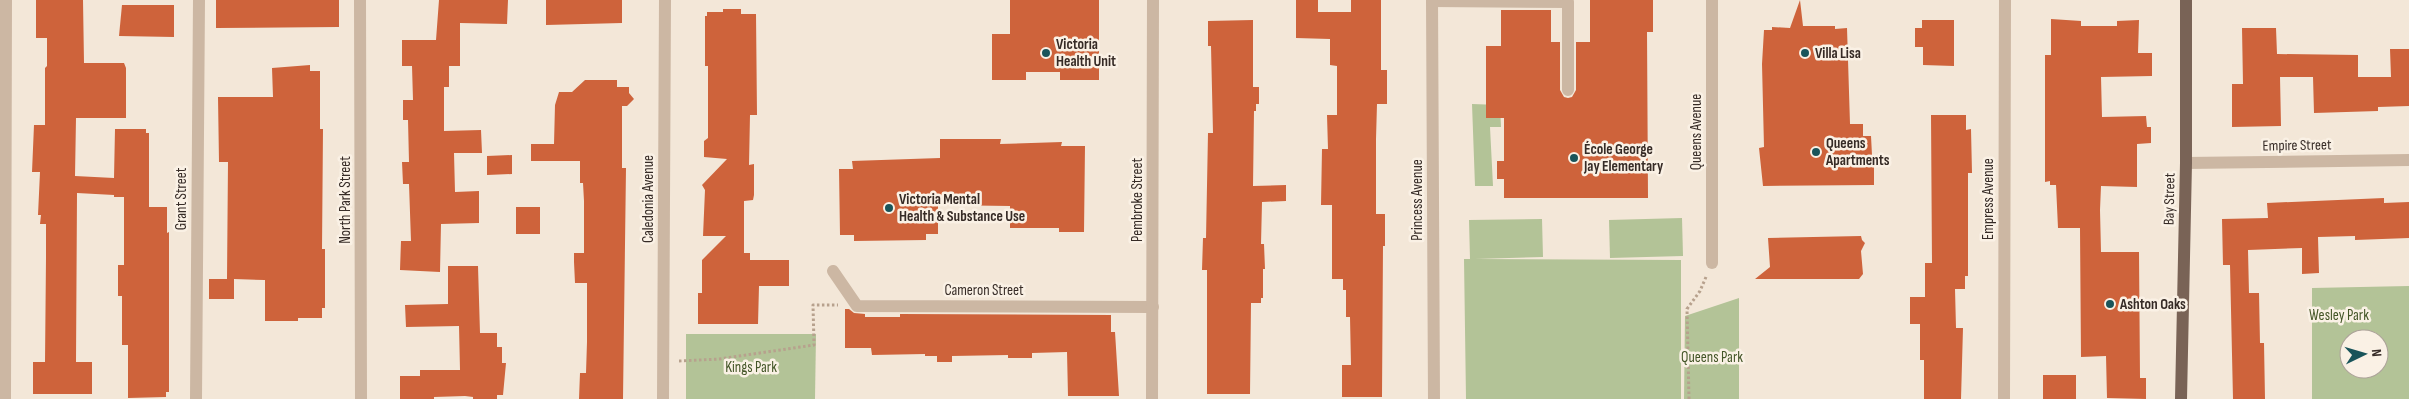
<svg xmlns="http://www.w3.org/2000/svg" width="2409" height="399" viewBox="0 0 2409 399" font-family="'Sofia Sans Condensed',sans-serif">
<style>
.green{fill:#b3c397;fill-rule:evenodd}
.building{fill:#ce633b}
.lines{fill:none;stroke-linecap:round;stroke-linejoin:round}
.path{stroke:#b7a18d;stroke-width:3;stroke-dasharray:2.5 2.5;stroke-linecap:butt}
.minor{stroke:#ccb7a3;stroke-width:12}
.major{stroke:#796356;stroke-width:12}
.poi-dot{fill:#19545a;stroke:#faf1e5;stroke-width:2}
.labels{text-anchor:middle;stroke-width:5;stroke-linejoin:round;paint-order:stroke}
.poi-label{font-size:15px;font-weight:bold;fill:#362b26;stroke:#faf1e5;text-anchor:start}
.street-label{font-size:15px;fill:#362b26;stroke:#faf1e5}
.park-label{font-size:15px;fill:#445628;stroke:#faf1e5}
</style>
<rect width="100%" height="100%" fill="#f3e7d8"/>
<g class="green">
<polygon points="1472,104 1500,105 1501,127 1490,127 1493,186 1475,186"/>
<polygon points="1682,218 1683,256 1610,258 1609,220"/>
<polygon points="1542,219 1543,257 1475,259 1681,260 1681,399 1466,399 1464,259 1470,259 1469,220"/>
<path d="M 2409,286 L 2409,399 L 2312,399 L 2312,288 ZM 2349,339 L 2379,339 L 2379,369 L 2349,369 Z"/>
<polygon points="1739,298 1739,399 1684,399 1685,316"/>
<polygon points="686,334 816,334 815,399 686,399"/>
</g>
<g class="building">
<polygon points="36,0 83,0 84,63 124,63 126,68 126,118 76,118 75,176 114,178 115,129 146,129 146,133 149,133 149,207 167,207 167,233 169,232 169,392 166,392 166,397 128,398 128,345 122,345 122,296 118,296 118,265 124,265 124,197 114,197 114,195 77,193 76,362 92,362 92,394 33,394 33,362 45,362 46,258 46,224 40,224 41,215 38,215 40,172 32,172 34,125 45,125 45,68 47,66 47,38 36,38"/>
<polygon points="216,0 339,0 339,27 216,28"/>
<polygon points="439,0 508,0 507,24 460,23 460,66 449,66 449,87 444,87 444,131 481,130 482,153 454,153 455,192 479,191 479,223 441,224 440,272 400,270 401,241 411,241 409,184 403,184 402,162 409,162 408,120 403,120 403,100 413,100 412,66 402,66 402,40 436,40"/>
<polygon points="546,0 622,0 622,23 546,25"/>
<polygon points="1010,0 1099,0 1099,80 1060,80 1060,72 1026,72 1026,80 992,80 992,34 1010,34"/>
<polygon points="1296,0 1318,0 1318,12 1351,12 1351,0 1381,0 1381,70 1387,70 1387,104 1377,104 1376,139 1376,214 1385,214 1385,246 1383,246 1382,397 1342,397 1342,365 1351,365 1350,317 1346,317 1346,290 1343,290 1343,279 1332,279 1332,205 1321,205 1322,149 1328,149 1327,115 1337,115 1337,66 1330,65 1330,39 1296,38"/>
<polygon points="1590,0 1653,0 1653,32 1647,32 1648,198 1504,198 1504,179 1497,179 1497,161 1504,161 1504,118 1486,118 1486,46 1501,46 1501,10 1551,10 1551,42 1560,42 1560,90 1564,97 1568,98 1572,97 1576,90 1576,42 1590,42"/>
<polygon points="1800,0 1803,26 1835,26 1835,29 1847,28 1850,124 1863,124 1863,136 1871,136 1872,155 1874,155 1874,185 1763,186 1759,148 1764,147 1762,64 1764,30 1772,30 1772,27 1790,28"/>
<polygon points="122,5 174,5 174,37 119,36"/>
<polygon points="723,9 741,9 741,14 756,14 757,115 750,115 749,165 754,164 754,195 753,200 744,201 744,253 750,253 750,260 789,260 789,286 759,286 758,324 698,324 698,293 702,293 702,260 726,236 703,236 705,190 702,185 727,159 704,157 704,141 708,138 708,66 705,66 705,16 707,16 707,12 723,12"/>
<polygon points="2051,19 2081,21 2081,26 2117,26 2117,21 2139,20 2138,53 2152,53 2152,76 2101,77 2102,117 2146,116 2147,127 2151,127 2151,143 2137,144 2137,187 2101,186 2100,210 2101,252 2139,252 2140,378 2146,378 2146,399 2107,398 2106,356 2081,357 2080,228 2058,228 2056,185 2050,185 2050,181 2045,182 2045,55 2051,55"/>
<polygon points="1253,20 1253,87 1259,87 1259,104 1256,104 1256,111 1254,111 1253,186 1286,185 1286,201 1262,202 1261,244 1264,244 1265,269 1263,269 1263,298 1261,298 1261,303 1251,303 1250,394 1207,394 1207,270 1202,270 1203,238 1206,238 1208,133 1213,133 1211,46 1208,46 1208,21"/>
<polygon points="1922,20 1954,20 1954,66 1923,65 1923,47 1915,47 1915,28 1922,28"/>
<polygon points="2242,28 2276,28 2277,54 2358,55 2358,77 2391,77 2390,49 2409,49 2409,106 2378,107 2378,111 2314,113 2313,77 2280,77 2281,126 2232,127 2232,84 2243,84"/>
<polygon points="310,65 310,71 320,71 320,129 323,129 322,249 325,249 325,308 322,308 322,318 298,318 298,321 265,321 265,280 234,279 234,299 209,299 209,279 227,279 228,162 219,162 218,97 273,97 272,68"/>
<polygon points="585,80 617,80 617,87 629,87 629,93 634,99 627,106 622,106 622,168 626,168 623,399 579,399 580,373 586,373 587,342 587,283 575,283 574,262 574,253 584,253 584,201 583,183 580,183 580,161 531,161 531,144 554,144 555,105 559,92 572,92"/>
<polygon points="1931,115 1966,115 1966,130 1971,129 1972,173 1968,173 1968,276 1965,276 1965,289 1955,289 1956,328 1963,328 1961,399 1924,399 1924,360 1920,360 1920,324 1910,324 1910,297 1925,297 1925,263 1932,263"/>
<polygon points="940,139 1001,139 1000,144 1062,142 1061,146 1085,146 1084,232 1059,232 1059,228 1010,228 1010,206 938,205 938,234 926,234 926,240 854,241 854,235 840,235 839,169 853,169 852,161 940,158"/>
<polygon points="512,155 512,174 487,175 487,156"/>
<polygon points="2384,198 2384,203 2409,202 2409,238 2355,240 2355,236 2318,237 2319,273 2302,274 2302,248 2248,250 2249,293 2259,293 2260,343 2264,343 2265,399 2233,399 2230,265 2223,265 2222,219 2268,218 2267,203"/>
<rect x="516" y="207" width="24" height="27"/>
<polygon points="1861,236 1862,240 1865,243 1861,251 1863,274 1859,279 1755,279 1770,267 1768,238"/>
<polygon points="448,266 478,266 480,333 497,333 497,347 502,347 502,363 506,363 503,395 497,395 497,399 473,399 473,397 465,396 434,397 434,399 400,399 400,376 420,376 420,370 460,370 459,326 406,327 405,305 448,304"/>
<polygon points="845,309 849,309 854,313 865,314 865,317 900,317 900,314 1111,315 1111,332 1115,332 1119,396 1068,396 1067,352 1032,353 1032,358 1008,358 1008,355 952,356 952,362 937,362 937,356 925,356 925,354 872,355 871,348 845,348"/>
<rect x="2043" y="375" width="33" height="24"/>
</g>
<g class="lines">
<g class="path">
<polyline points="679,361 719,359 814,345 813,305 838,305"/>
<polyline points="1689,399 1687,309 1700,291 1706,277"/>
</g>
<g class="minor">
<polyline points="360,0 361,399"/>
<polyline points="1432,0 1434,399"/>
<polyline points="1712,0 1712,263"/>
<polyline points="1432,1 1568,2 1568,90"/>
<polyline points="2186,163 2409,160"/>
<polyline points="833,271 857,306 1153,307"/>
<polyline points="5,399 6,0"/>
<polyline points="196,399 199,0"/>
<polyline points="663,399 665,0"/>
<polyline points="1152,399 1153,0"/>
<polyline points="2004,399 2005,0"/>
</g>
<polyline class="major" points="2181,399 2186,163 2186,0"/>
</g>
<g class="poi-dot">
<circle cx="1046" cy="53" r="5"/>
<circle cx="1805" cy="53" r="5"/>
<circle cx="1816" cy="152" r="5"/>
<circle cx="1574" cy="158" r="5"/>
<circle cx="889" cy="208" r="5"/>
<circle cx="2110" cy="304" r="5"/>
</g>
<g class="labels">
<g class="poi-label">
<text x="1056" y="49">Victoria<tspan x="1056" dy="17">Health Unit</tspan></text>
<text x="1815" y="58">Villa Lisa</text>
<text x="1826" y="148">Queens<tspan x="1826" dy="17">Apartments</tspan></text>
<text x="1584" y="154">École George<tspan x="1584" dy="17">Jay Elementary</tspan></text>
<text x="899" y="204">Victoria Mental<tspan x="899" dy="17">Health &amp; Substance Use</tspan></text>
<text x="2120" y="309">Ashton Oaks</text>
</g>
<g class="street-label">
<text transform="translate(1696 132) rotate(-90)" y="5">Queens Avenue</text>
<text transform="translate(2297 145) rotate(-1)" y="5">Empire Street</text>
<text transform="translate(181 199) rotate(-90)" y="5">Grant Street</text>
<text transform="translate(648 199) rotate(-90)" y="5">Caledonia Avenue</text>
<text transform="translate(1988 199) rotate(-90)" y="5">Empress Avenue</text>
<text transform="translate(2169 199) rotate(-89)" y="5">Bay Street</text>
<text transform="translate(345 200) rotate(-90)" y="5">North Park Street</text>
<text transform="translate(1137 200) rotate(-90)" y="5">Pembroke Street</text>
<text transform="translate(1417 200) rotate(-90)" y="5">Princess Avenue</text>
<text x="984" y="295">Cameron Street</text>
</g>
<g class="park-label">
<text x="2339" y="320">Wesley Park</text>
<text x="1712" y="362">Queens Park</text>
<text x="751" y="372">Kings Park</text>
</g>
</g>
<g transform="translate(2364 354) rotate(85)"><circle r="24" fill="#faf1e5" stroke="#aca299"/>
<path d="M0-4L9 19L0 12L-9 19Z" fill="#19545a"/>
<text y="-8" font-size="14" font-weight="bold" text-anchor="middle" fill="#362b26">N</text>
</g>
</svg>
